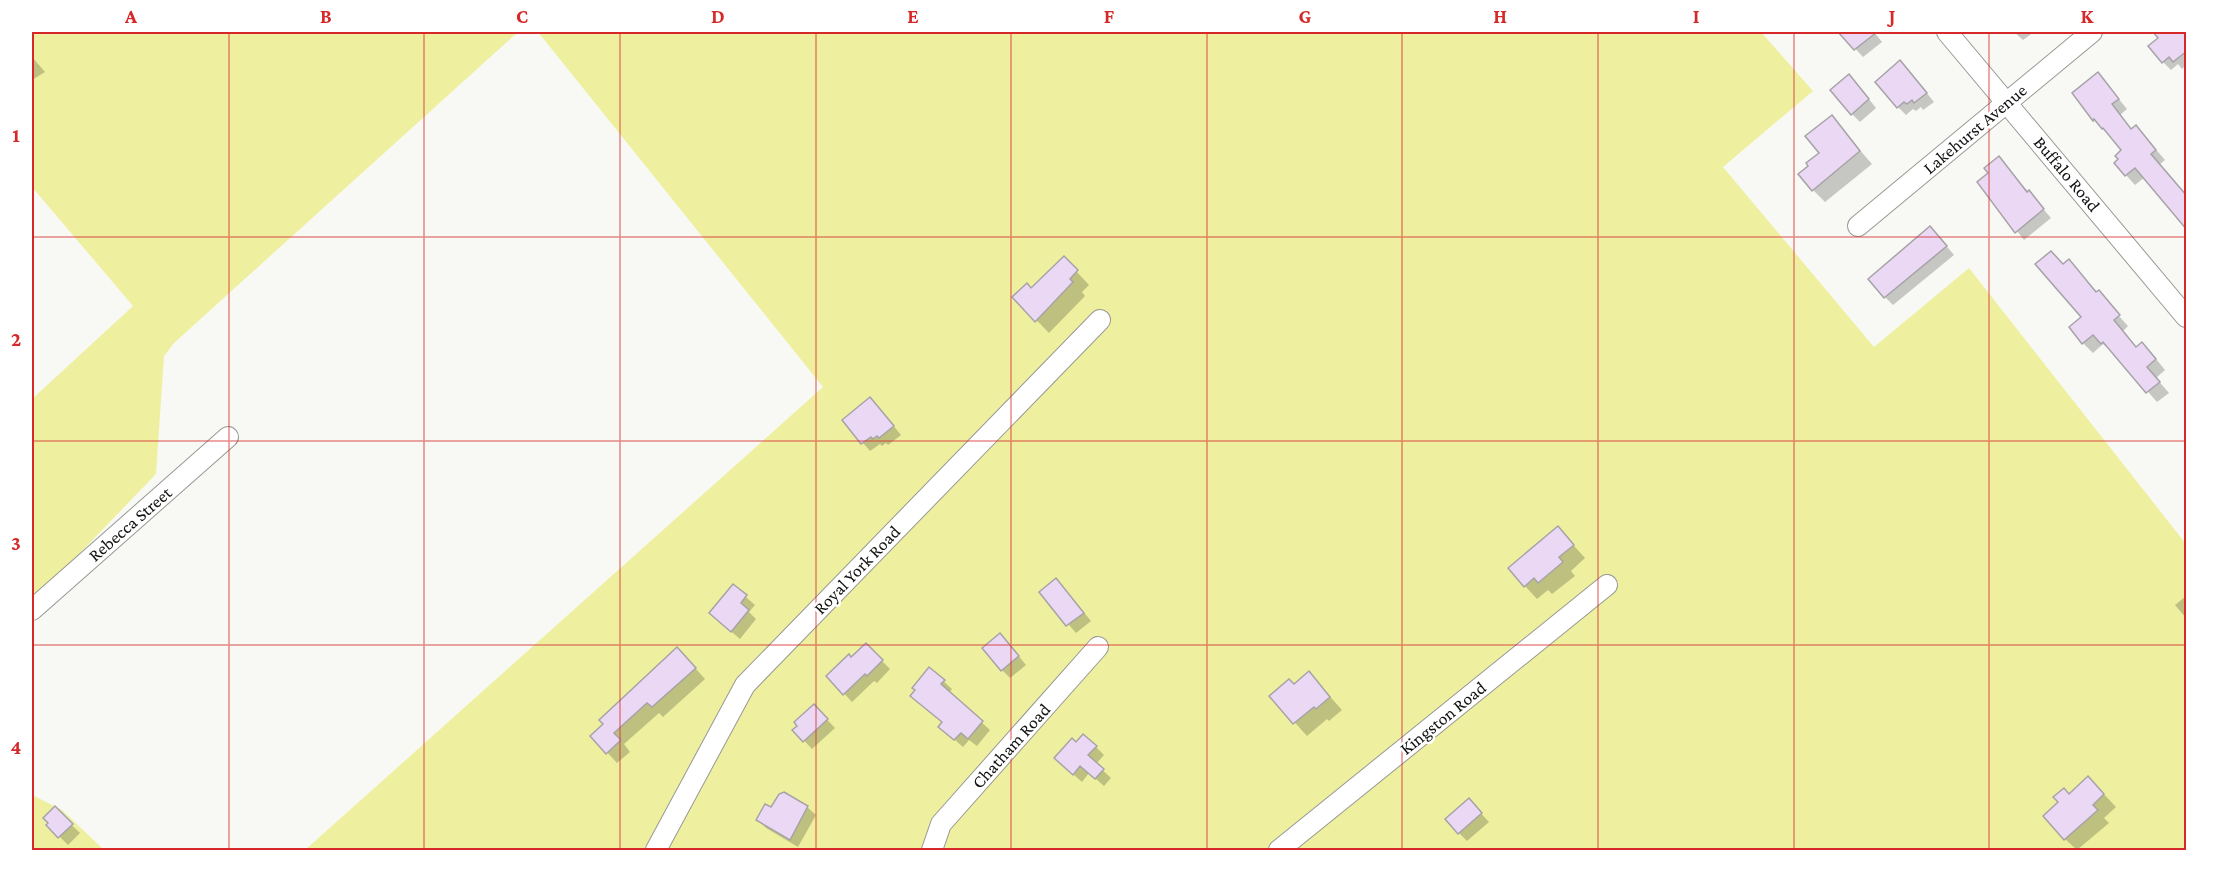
<svg xmlns="http://www.w3.org/2000/svg" width="2218" height="882" viewBox="0 0 2218 882" font-family="'Crimson Pro',serif">
<style>
.green{fill:#eef0a0}
.shadow{fill:#0003}
.building{fill:#ebd8f5;stroke:#a6a3a7;stroke-width:1.5}
.lines{fill:none;stroke-linecap:round;stroke-linejoin:round}
.minor-casing{stroke:#989894;stroke-width:22}
.minor{stroke:#fff;stroke-width:20}
.grid{fill:none;stroke:#d62828;stroke-width:1.5;stroke-opacity:0.55}
.labels{text-anchor:middle;stroke-width:5;stroke-linejoin:round;paint-order:stroke}
.street-label{font-size:18px;fill:#111110;stroke:#fff}
.neatline{fill:none;stroke:#d62828;stroke-width:2}
.grid-label{font-size:20px;text-anchor:middle;font-weight:bold;fill:#d62828}
</style>
<rect width="100%" height="100%" fill="#f8f9f4"/>
<g class="green">
<polygon points="32,32 518,32 174,343 164,356 156,474 32,603 32,399 133,306 32,187"/>
<polygon points="538,32 1761,32 1813,91 1723,167 1874,347 1969,268 2186,544 2186,850 305,850 823,387"/>
<polygon points="32,795 62,810 104,850 32,850"/>
</g>
<g class="shadow">
<polygon points="1840,32 1874,32 1882,42 1863,57"/>
<polygon points="2014,32 2034,32 2023,40"/>
<polygon points="2161,32 2186,32 2186,65 2182,69 2178,64 2171,70 2163,62 2160,38 2157,35"/>
<polygon points="32,57 45,72 32,80"/>
<polygon points="1908,70 1934,102 1923,110 1921,107 1916,111 1913,109 1906,115 1898,107"/>
<polygon points="2098,74 2127,109 2120,115 2132,130 2145,137 2165,160 2160,164 2186,194 2186,228 2145,177 2135,185 2126,175 2124,151 2094,120 2074,93"/>
<polygon points="1857,84 1876,108 1860,122 1852,114"/>
<polygon points="1831,117 1872,164 1825,202 1813,190"/>
<polygon points="1999,158 2051,218 2024,240 1979,182 1990,173"/>
<polygon points="1938,236 1954,255 1893,305 1885,297"/>
<polygon points="2069,261 2128,326 2123,331 2137,348 2152,354 2165,370 2156,378 2169,393 2157,402 2113,352 2103,344 2093,353 2083,343 2083,317 2064,266"/>
<polygon points="1076,271 1089,285 1082,292 1085,296 1049,333 1014,297"/>
<polygon points="878,407 901,435 888,445 886,443 882,446 880,444 870,451 844,421"/>
<polygon points="1558,528 1585,558 1571,571 1575,576 1552,594 1548,590 1537,599 1525,586"/>
<polygon points="733,586 755,605 749,612 756,619 740,639 719,621"/>
<polygon points="1064,588 1091,621 1076,633 1041,592"/>
<polygon points="2186,596 2186,618 2175,605"/>
<polygon points="1008,643 1026,665 1010,678 1002,670"/>
<polygon points="866,645 890,669 877,683 874,681 852,702 828,676 852,659"/>
<polygon points="688,660 705,679 663,717 659,713 624,744 630,752 617,763 592,736"/>
<polygon points="930,669 952,689 949,693 990,730 977,746 969,740 963,747 948,734 943,723 920,704"/>
<polygon points="1309,673 1342,710 1329,721 1327,719 1307,736 1271,696 1294,686"/>
<polygon points="814,706 835,728 812,749 794,730"/>
<polygon points="1076,744 1096,747 1104,755 1096,764 1111,778 1104,786 1089,773 1082,782 1064,766"/>
<polygon points="2101,791 2116,807 2104,818 2109,823 2077,850 2065,839 2069,795"/>
<polygon points="784,793 807,807 816,815 798,847 766,828 758,820 772,809"/>
<polygon points="55,809 80,833 68,845 48,825"/>
<polygon points="1477,809 1489,822 1467,841 1459,833"/>
</g>
<g class="building">
<polygon points="1838,32 1877,32 1854,50"/>
<polygon points="2153,32 2187,32 2187,51 2173,62 2169,57 2162,63 2148,46 2158,38"/>
<polygon points="1900,60 1927,93 1914,103 1912,100 1907,104 1904,102 1897,108 1875,82"/>
<polygon points="2098,72 2119,99 2112,104 2131,129 2136,125 2156,150 2151,154 2187,196 2187,230 2135,168 2125,176 2114,163 2118,159 2115,156 2121,150 2103,128 2102,129 2094,119 2093,121 2072,93"/>
<polygon points="1849,74 1869,99 1851,115 1830,90"/>
<polygon points="1832,115 1860,151 1812,191 1798,174 1808,166 1806,163 1819,153 1805,136"/>
<polygon points="1999,156 2027,192 2029,190 2044,209 2015,233 1977,182 1988,173 1984,168"/>
<polygon points="1930,226 1947,246 1884,298 1868,279"/>
<polygon points="2051,251 2063,264 2069,259 2096,292 2099,290 2120,315 2114,320 2136,347 2142,342 2156,359 2147,367 2160,382 2146,393 2103,342 2101,344 2093,335 2082,344 2069,327 2081,317 2035,264"/>
<polygon points="1064,256 1078,270 1070,279 1073,282 1035,322 1012,297 1027,283 1031,288"/>
<polygon points="870,397 894,426 879,438 877,436 873,439 871,437 861,444 842,420"/>
<polygon points="1558,526 1574,545 1559,557 1563,562 1538,583 1534,578 1524,587 1508,568"/>
<polygon points="1056,578 1084,613 1066,626 1039,592"/>
<polygon points="733,584 747,595 741,603 749,610 731,632 709,613"/>
<polygon points="1000,633 1019,656 1001,671 982,648"/>
<polygon points="866,643 883,660 867,676 865,674 843,695 826,676 849,654 851,657"/>
<polygon points="677,647 696,668 652,707 647,703 614,733 621,740 606,754 590,736 603,724 599,720"/>
<polygon points="929,667 945,680 941,684 983,721 968,739 961,733 954,740 938,727 942,722 910,696 915,690 912,688"/>
<polygon points="1309,671 1330,697 1316,709 1314,707 1293,724 1269,696 1289,679 1294,684"/>
<polygon points="814,704 828,719 803,742 792,730 797,726 794,722"/>
<polygon points="1083,734 1097,746 1088,755 1104,769 1095,779 1080,766 1073,775 1054,758 1072,738 1076,742"/>
<polygon points="2088,776 2104,794 2093,805 2098,810 2064,840 2043,816 2058,802 2053,797 2064,788 2069,794"/>
<polygon points="784,792 808,806 790,840 756,820 765,804 771,807 779,794"/>
<polygon points="1469,798 1482,813 1458,834 1445,819"/>
<polygon points="55,806 73,824 58,838 46,825 48,823 43,818"/>
</g>
<g class="lines">
<g class="minor-casing">
<g id="minor">
<polyline points="1947,32 2186,317"/>
<polyline points="1858,226 2092,32"/>
<polyline points="32,610 228,437"/>
<polyline points="656,850 745,685 1100,320"/>
<polyline points="932,850 941,824 1098,647"/>
<polyline points="1279,850 1607,585"/>
</g>
</g>
<use href="#minor" class="minor"/>
</g>
<path class="grid" d="M 229,32 L 229,850M 424,32 L 424,850M 620,32 L 620,850M 816,32 L 816,850M 1011,32 L 1011,850M 1207,32 L 1207,850M 1402,32 L 1402,850M 1598,32 L 1598,850M 1794,32 L 1794,850M 1989,32 L 1989,850M 32,237 L 2186,237M 32,441 L 2186,441M 32,645 L 2186,645"/>
<g class="labels">
<g class="street-label">
<text transform="translate(1975 129) rotate(-40)" y="6">Lakehurst Avenue</text>
<text transform="translate(2067 174) rotate(50)" y="6">Buffalo Road</text>
<text transform="translate(130 524) rotate(-41)" y="6">Rebecca Street</text>
<text transform="translate(857 570) rotate(-46)" y="6">Royal York Road</text>
<text transform="translate(1443 718) rotate(-39)" y="6">Kingston Road</text>
<text transform="translate(1011 746) rotate(-48)" y="6">Chatham Road</text>
</g>
</g>
<rect width="2218" height="882" fill="none" stroke="#ffffff" stroke-width="66"/>
<rect x="33" y="33" width="2152" height="816" class="neatline"/>
<g class="grid-label">
<text x="131" y="23">A</text>
<text x="326" y="23">B</text>
<text x="522" y="23">C</text>
<text x="718" y="23">D</text>
<text x="913" y="23">E</text>
<text x="1109" y="23">F</text>
<text x="1305" y="23">G</text>
<text x="1500" y="23">H</text>
<text x="1696" y="23">I</text>
<text x="1892" y="23">J</text>
<text x="2087" y="23">K</text>
<text x="16" y="142">1</text>
<text x="16" y="346">2</text>
<text x="16" y="550">3</text>
<text x="16" y="754">4</text>
</g>
</svg>
